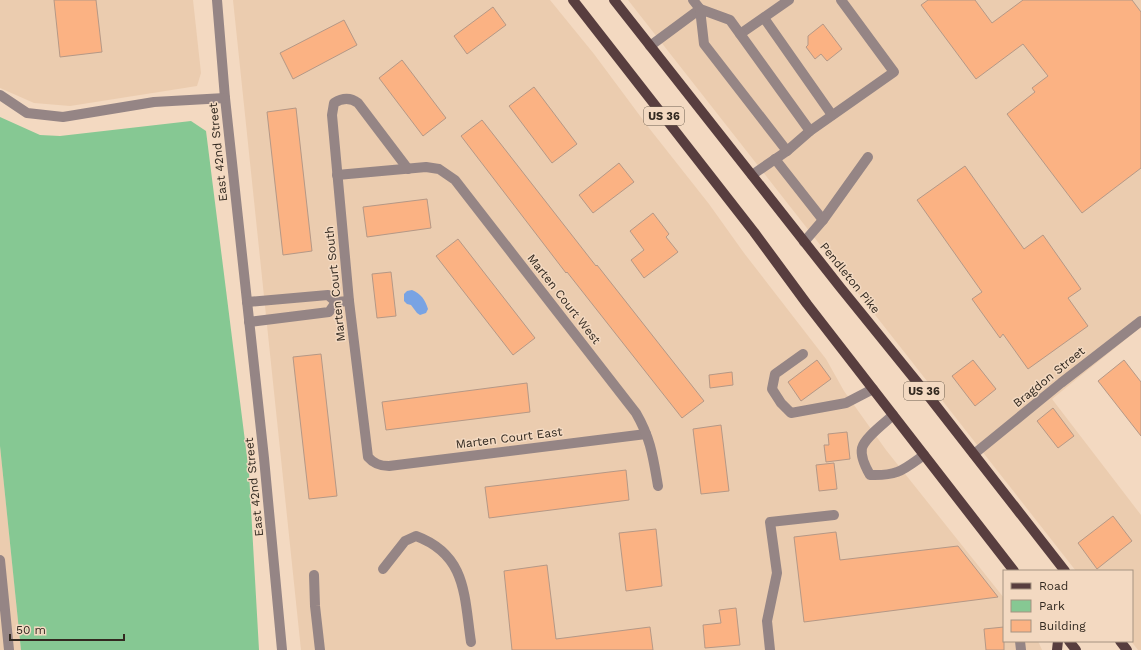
<svg xmlns="http://www.w3.org/2000/svg" width="1141" height="650" viewBox="0 0 1141 650" font-family="'Work Sans',sans-serif">
<style>
.built{fill:#ebccaf}
.green{fill:#86c893}
.water{fill:#79a3e3}
.building{fill:#fbb283;stroke:#b59886}
.lines{fill:none;stroke-linecap:round;stroke-linejoin:round}
.minor{stroke:#958585;stroke-width:10}
.major{stroke:#583e3f;stroke-width:10}
.labels{text-anchor:middle;stroke-width:3;stroke-linejoin:round;paint-order:stroke}
.shield{fill:#f3d9c1;stroke:#6c5e50;stroke-width:1}
.shield-label{font-size:11px;font-weight:bold;fill:#322920}
.street-label{font-size:12px;fill:#322920;stroke:#f3d9c1}
</style>
<rect width="100%" height="100%" fill="#f3d9c1"/>
<g class="built">
<polygon points="0,0 193,0 201,73 197,86 70,106 34,103 0,88"/>
<polygon points="233,0 550,0 594,54 649,128 709,204 744,253 826,359 844,391 886,450 1004,598 1004,641 1038,641 1042,650 301,650"/>
<polygon points="628,0 1141,0 1141,327 1052,399 1141,515 1141,650 1138,650 1131,641 1132,571 1076,571"/>
<polygon points="0,446 21,650 0,650"/>
</g>
<polygon class="green" points="0,117 40,135 60,136 191,121 206,131 249,473 259,650 21,650 0,446"/>
<path class="water" d="M 412,290 C 421,294 425,299 428,309 L 426,313 L 420,315 L 417,313 L 411,305 L 407,304 L 404,301 L 404,294 L 407,291 Z"/>
<g class="building">
<polygon points="54,0 96,0 102,52 60,57"/>
<polygon points="928,0 975,0 992,23 1023,0 1132,0 1141,12 1141,168 1082,213 1007,114 1035,92 1032,88 1048,76 1023,44 976,79 921,5"/>
<polygon points="493,7 506,25 467,54 454,36"/>
<polygon points="344,20 357,45 293,79 280,53"/>
<polygon points="823,24 842,49 827,61 821,54 815,59 806,47 808,45 808,36"/>
<polygon points="402,60 446,118 423,136 379,78"/>
<polygon points="534,87 577,144 552,163 509,106"/>
<polygon points="296,108 312,251 283,255 267,112"/>
<polygon points="482,120 596,266 597,265 704,401 682,418 567,272 566,273 461,136"/>
<polygon points="619,163 634,182 593,213 579,195"/>
<polygon points="965,166 1024,249 1043,235 1081,289 1068,298 1088,326 1028,369 1003,334 1000,338 972,299 982,292 917,200"/>
<polygon points="427,199 431,228 367,237 363,207"/>
<polygon points="653,213 669,234 666,237 678,252 644,278 631,260 644,250 630,231"/>
<polygon points="458,239 535,338 513,355 436,256"/>
<polygon points="391,272 396,316 377,318 372,274"/>
<polygon points="321,354 337,496 309,499 293,357"/>
<polygon points="817,360 831,379 801,401 788,382"/>
<polygon points="973,360 996,389 975,406 952,376"/>
<polygon points="1124,360 1141,382 1141,436 1098,381"/>
<polygon points="732,372 733,385 710,388 709,375"/>
<polygon points="527,383 530,412 386,430 382,402"/>
<polygon points="1053,408 1074,436 1058,448 1037,421"/>
<polygon points="721,425 729,491 701,494 693,429"/>
<polygon points="847,432 850,459 826,462 824,445 829,445 828,434"/>
<polygon points="834,463 837,489 819,491 816,465"/>
<polygon points="626,470 629,500 489,518 485,487"/>
<polygon points="1113,516 1132,541 1097,569 1078,543"/>
<polygon points="656,529 662,586 626,591 619,533"/>
<polygon points="836,532 840,560 958,546 998,597 804,622 794,537"/>
<polygon points="547,565 556,639 650,627 653,650 512,650 504,571"/>
<polygon points="736,608 740,645 705,648 703,625 721,623 719,610"/>
<polygon points="1004,627 1004,650 986,650 984,629"/>
</g>
<g class="lines">
<g class="minor">
<polyline points="217,0 225,98 264,458 282,650"/>
<polyline points="764,18 832,115"/>
<polyline points="740,34 789,0"/>
<polyline points="650,46 700,9 693,0"/>
<polyline points="0,95 27,113 63,117 154,102 225,98"/>
<polyline points="787,151 810,131 894,72 841,0"/>
<polyline points="775,159 823,220"/>
<path d="M 408,169 L 358,103 C 350,97 342,98 334,103 L 332,115 L 349,301 L 368,457 C 374,464 380,466 389,466 L 646,434"/>
<path d="M 337,175 L 426,167 L 439,169 L 455,180 L 636,413 C 651,439 653,457 658,486"/>
<polyline points="752,175 787,151 704,44 700,9 730,20 810,131"/>
<polyline points="804,242 823,220 868,157"/>
<polyline points="247,302 328,295 336,302 349,301"/>
<polyline points="249,322 329,312 336,302"/>
<polyline points="803,354 775,374 772,389 781,403 791,413 846,403 873,389"/>
<path d="M 893,415 C 885,423 865,437 862,448 C 860,457 866,468 870,475 C 898,476 903,470 924,455"/>
<polyline points="974,454 1061,383 1141,321"/>
<polyline points="0,560 9,650"/>
<path d="M 383,569 L 405,541 L 416,536 C 467,555 464,596 471,642"/>
<polyline points="314,575 315,606 320,650"/>
<polyline points="1020,641 1021,650"/>
<polyline points="770,650 767,621 777,573 770,522 834,515"/>
</g>
<g class="major">
<polyline points="573,0 754,232 807,304 1014,571"/>
<polyline points="614,0 840,287 930,398 1065,571"/>
<polyline points="1069,641 1076,650"/>
<polyline points="1120,641 1127,650"/>
<polyline points="1057,650 1058,641"/>
</g>
</g>
<g class="labels">
<g class="shield">
<rect x="644" y="107" width="40" height="18" rx="3"/>
<rect x="904" y="382" width="40" height="18" rx="3"/>
</g>
<g class="shield-label">
<text x="664" y="120">US 36</text>
<text x="924" y="395">US 36</text>
</g>
<g class="street-label">
<text transform="translate(218 152) rotate(-96)" y="4">East 42nd Street</text>
<text transform="translate(850 278) rotate(51)" y="4">Pendleton Pike</text>
<text transform="translate(335 284) rotate(-96)" y="4">Marten Court South</text>
<text transform="translate(564 299) rotate(52)" y="4">Marten Court West</text>
<text transform="translate(1049 377) rotate(-39)" y="4">Bragdon Street</text>
<text transform="translate(509 438) rotate(-7)" y="4">Marten Court East</text>
<text transform="translate(254 487) rotate(-96)" y="4">East 42nd Street</text>
</g>
</g>
<rect x="1003" y="570" width="130" height="72" fill="#f3d9c1" stroke="#a69381"/>
<rect x="1011" y="583" width="20" height="6" fill="#583e3f" stroke="#a69381"/>
<text x="1039" y="590" font-size="12" fill="#322920">Road</text>
<rect x="1011" y="600" width="20" height="12" fill="#86c893" stroke="#a69381"/>
<text x="1039" y="610" font-size="12" fill="#322920">Park</text>
<rect x="1011" y="620" width="20" height="12" fill="#fbb283" stroke="#a69381"/>
<text x="1039" y="630" font-size="12" fill="#322920">Building</text>
<path d="M10 634v6h114v-6" fill="none" stroke="#322920" stroke-width="2"/>
<text x="16" y="634" font-size="12" fill="#322920" stroke="#f3d9c1" stroke-width="3" paint-order="stroke">50 m</text>
</svg>
